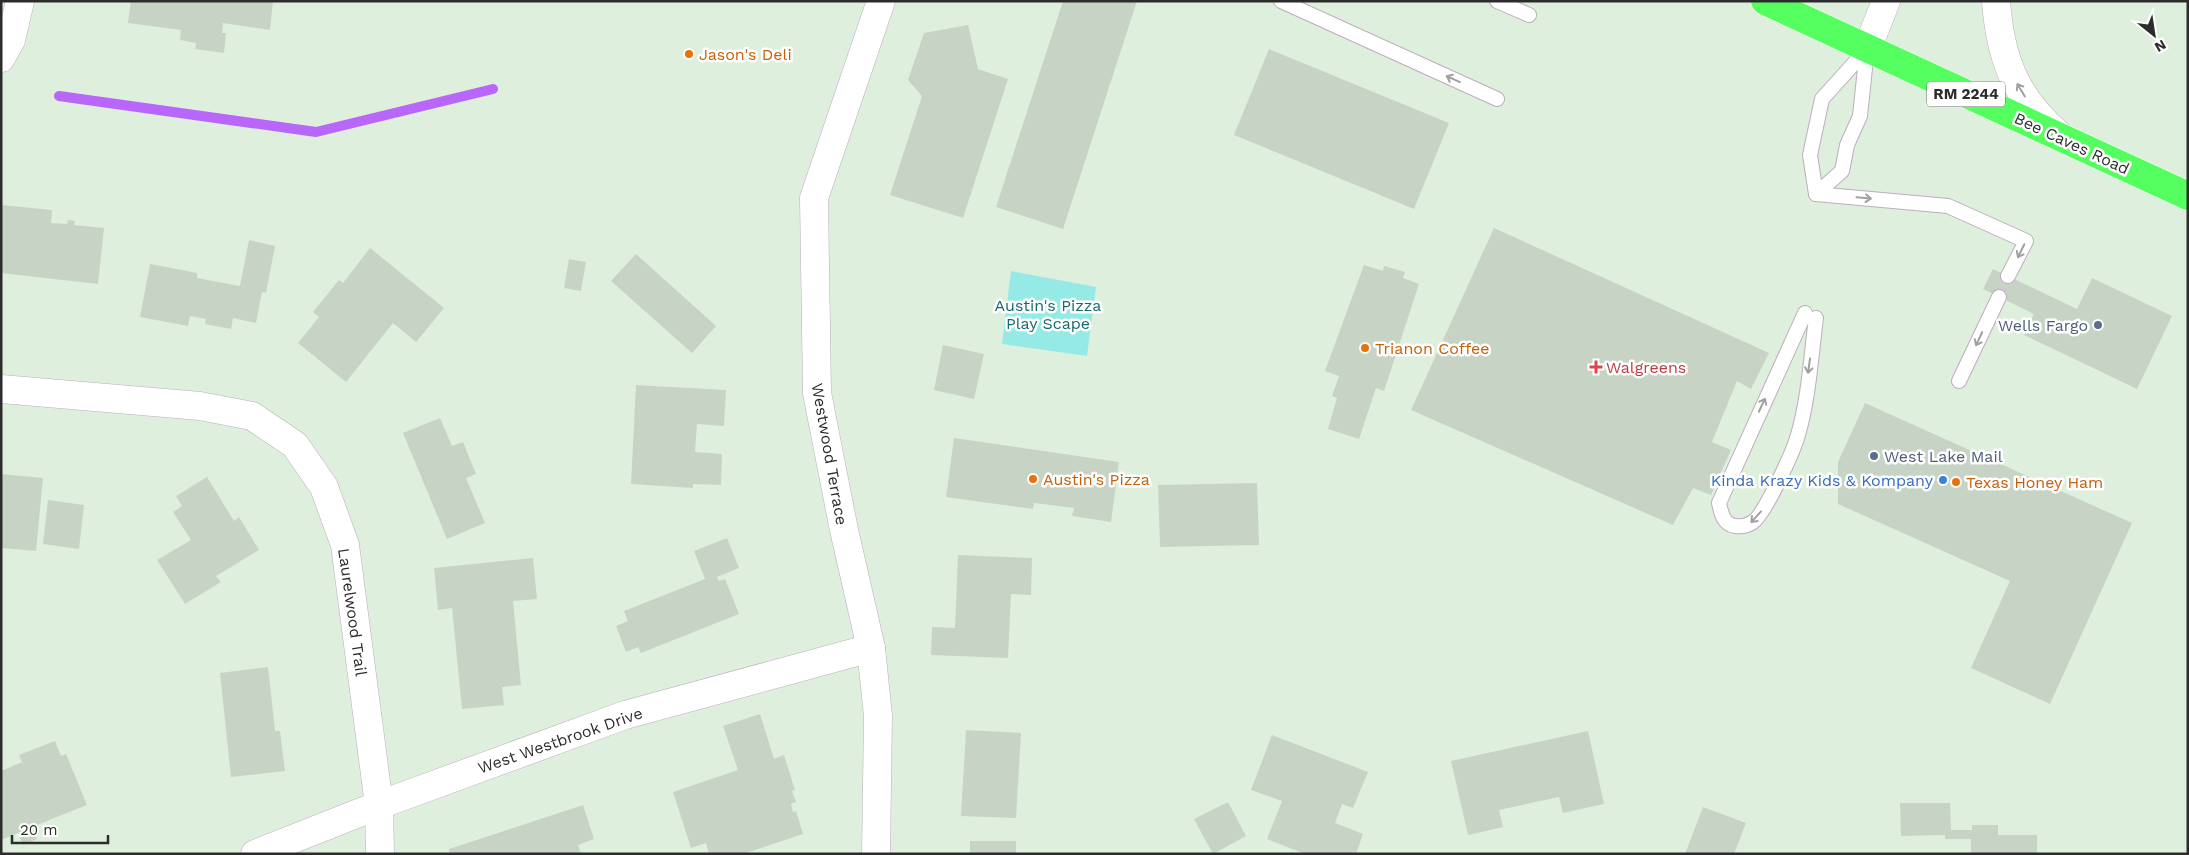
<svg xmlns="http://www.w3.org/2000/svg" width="2189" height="855" viewBox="0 0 2189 855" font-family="'Work Sans',sans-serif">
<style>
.green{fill:#95eae6}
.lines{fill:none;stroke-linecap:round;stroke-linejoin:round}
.stream{stroke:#b967fa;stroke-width:10}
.building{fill:#c7d4c5}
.service-casing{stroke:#bdadbc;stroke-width:16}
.minor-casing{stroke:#bdadbc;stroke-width:29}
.tertiary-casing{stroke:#bdadbc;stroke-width:29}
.primary-casing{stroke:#fff;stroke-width:29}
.service{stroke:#fff;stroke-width:14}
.minor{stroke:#fff;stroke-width:28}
.tertiary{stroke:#fff;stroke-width:28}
.primary{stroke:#53fe5e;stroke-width:28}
.oneway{stroke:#a0a0a0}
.food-dot{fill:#e8710a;stroke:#fff;stroke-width:2}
.service-dot{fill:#5c6f8a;stroke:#fff;stroke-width:2}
.health-dot{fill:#e0444e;stroke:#fff;stroke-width:2}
.shop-dot{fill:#3f7fe0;stroke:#fff;stroke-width:2}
.labels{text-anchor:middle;stroke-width:5;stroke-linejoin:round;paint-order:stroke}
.shield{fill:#fff;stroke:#6b6b6b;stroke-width:1}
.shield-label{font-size:15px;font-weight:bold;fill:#2c2c2c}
.food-label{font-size:16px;fill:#c56008;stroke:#fff;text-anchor:start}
.street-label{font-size:16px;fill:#2c2c2c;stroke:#fff}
.park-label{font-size:16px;fill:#146971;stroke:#fff}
.service-label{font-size:16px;fill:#4e5e75;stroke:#fff;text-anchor:end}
.health-label{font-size:16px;fill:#be3a42;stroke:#fff;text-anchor:start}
.shop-label{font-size:16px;fill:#366cbe;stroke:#fff;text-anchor:end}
</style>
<rect width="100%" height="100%" fill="#dfefdd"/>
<polygon class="green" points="1011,271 1096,287 1087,356 1002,344"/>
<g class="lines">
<polyline class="stream" points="59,96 316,132 493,89"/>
</g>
<g class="building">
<polygon points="131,1 273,1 270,30 223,23 222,33 226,33 224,53 195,49 196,43 180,40 181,30 128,23"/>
<polygon points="1063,1 1137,1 1063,229 996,207"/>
<polygon points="968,25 978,69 1008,79 963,218 890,195 922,96 908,80 924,33"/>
<polygon points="1269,49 1449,123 1414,209 1234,135"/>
<polygon points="2,205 52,210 51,223 67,224 68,220 75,221 74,225 104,228 98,284 1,273"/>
<polygon points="1494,228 1769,353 1751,389 1737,381 1712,442 1731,450 1711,495 1693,488 1673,525 1411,410"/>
<polygon points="249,240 275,246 266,293 262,292 256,323 233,318 231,329 205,324 206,319 190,316 188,326 140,317 150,264 197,273 197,278 240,286"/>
<polygon points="370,248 444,308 416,342 393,323 346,382 298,343 319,317 313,312 339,280 343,283"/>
<polygon points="636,254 716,326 692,353 611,281"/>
<polygon points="569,259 586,262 581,291 564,288"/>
<polygon points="1364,265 1383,271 1384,266 1405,272 1403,278 1419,284 1384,391 1376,388 1359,439 1328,429 1337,398 1332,396 1339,376 1325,371"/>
<polygon points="1993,269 2077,309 2092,278 2172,316 2137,389 2024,335 2034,314 1983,289"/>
<polygon points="943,345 984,354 974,399 934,390"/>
<polygon points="636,385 726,390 724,426 697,424 695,452 722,454 721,485 693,484 693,488 631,484"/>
<polygon points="1865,403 2132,523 2050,704 1971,668 2010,581 1838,504 1838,462"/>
<polygon points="440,418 452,446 463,442 476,474 466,478 485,523 447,539 403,433"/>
<polygon points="954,438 1119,462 1111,522 1072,516 1074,508 1034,503 1033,509 946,497"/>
<polygon points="1,474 43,478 36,551 1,548"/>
<polygon points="207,477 234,521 239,517 259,550 216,576 221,582 185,604 157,560 191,540 173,512 182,506 176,496"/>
<polygon points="1257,483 1259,545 1160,547 1158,485"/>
<polygon points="48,500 84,505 79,549 43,544"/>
<polygon points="727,538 739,568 717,577 719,581 725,579 739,614 641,653 638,647 626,652 616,626 628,621 624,611 705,579 694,551"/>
<polygon points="958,555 1032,558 1031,595 1011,594 1008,658 931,655 932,627 955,628"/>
<polygon points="533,558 537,599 513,601 521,685 502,687 504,705 462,709 452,608 438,610 434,568"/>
<polygon points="268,667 275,731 280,731 285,771 231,777 220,673"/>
<polygon points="760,714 774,759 784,755 795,790 792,791 796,802 791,804 793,812 796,811 803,834 743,854 709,854 706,843 691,848 673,792 738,770 723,726"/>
<polygon points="966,730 1021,733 1016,818 961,816"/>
<polygon points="1588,731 1604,804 1563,813 1559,797 1499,810 1503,827 1468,835 1451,761"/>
<polygon points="1272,735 1368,772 1353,808 1342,804 1335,823 1363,834 1356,854 1305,854 1267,839 1282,801 1251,790"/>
<polygon points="55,741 61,756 66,754 87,805 32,827 37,839 23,845 18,833 1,840 1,771 22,762 19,755"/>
<polygon points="1228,802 1246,836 1213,854 1194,819"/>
<polygon points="1900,803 1950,803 1951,830 1972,830 1972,825 1998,825 1998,835 2037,835 2037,854 1971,854 1971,839 1945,839 1945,835 1901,836"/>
<polygon points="583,805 594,839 578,845 581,854 449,854 449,849"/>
<polygon points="1703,807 1746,823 1734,854 1685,854"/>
<rect x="970" y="841" width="46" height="13"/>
</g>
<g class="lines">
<g class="service-casing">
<g id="service">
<polyline points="1281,1 1497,99"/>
<polyline points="1497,1 1529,15"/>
<polygon points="1867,49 1860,116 1847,145 1842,171 1816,194 1810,155 1822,99"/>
<polyline points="1816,194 1948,206 2026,241 2008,276"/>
<path d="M 1805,313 L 1719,503 C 1721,512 1723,524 1735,526 C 1741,527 1747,526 1753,522 C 1765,514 1794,450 1798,435 C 1809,397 1811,356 1816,318"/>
<polyline points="1959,381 1999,297"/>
</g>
</g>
<g class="minor-casing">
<g id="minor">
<polyline points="1,58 11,40 20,1"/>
<polyline points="1,389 200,406 252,416 295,445 324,487 345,545 379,805 380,854"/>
<polyline points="255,854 379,805 625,715 871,648"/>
<polyline points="876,854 878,716 871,648 844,530 817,393 814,198 881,1"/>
</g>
</g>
<g class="tertiary-casing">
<g id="tertiary">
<path d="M 1996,1 C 2000,57 2015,98 2059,135"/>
<polyline points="1867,49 1886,1"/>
</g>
</g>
<g class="primary-casing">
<polyline id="primary" points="1765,1 2188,196"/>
</g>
<use href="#service" class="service"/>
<use href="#minor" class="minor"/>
<use href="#tertiary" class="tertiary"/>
<use href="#primary" class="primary"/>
</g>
<defs><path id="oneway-shaft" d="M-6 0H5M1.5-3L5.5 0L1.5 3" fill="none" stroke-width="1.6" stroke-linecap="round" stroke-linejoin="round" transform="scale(1.25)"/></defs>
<g class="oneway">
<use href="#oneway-shaft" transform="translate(1453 79) rotate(-156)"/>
<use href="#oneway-shaft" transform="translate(2021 90) rotate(-121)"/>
<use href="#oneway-shaft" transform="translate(1864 198) rotate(5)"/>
<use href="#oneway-shaft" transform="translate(2021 251) rotate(116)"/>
<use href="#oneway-shaft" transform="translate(1979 339) rotate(115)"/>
<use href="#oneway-shaft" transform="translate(1809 366) rotate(98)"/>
<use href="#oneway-shaft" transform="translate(1762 405) rotate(-65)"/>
<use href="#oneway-shaft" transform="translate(1756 517) rotate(132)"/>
</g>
<g class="food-dot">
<circle cx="689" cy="54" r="5"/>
<circle cx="1365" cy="348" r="5"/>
<circle cx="1033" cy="479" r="5"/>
<circle cx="1956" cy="482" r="5"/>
</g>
<g class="service-dot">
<circle cx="2098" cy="325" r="5"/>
<circle cx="1874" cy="456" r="5"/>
</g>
<path class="health-dot" d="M1593.5 359.5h5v5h5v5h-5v5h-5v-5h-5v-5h5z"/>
<circle class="shop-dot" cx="1943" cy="480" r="5"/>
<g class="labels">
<rect class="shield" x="1927" y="81.5" width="78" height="25" rx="4"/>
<g class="shield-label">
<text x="1966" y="99">RM 2244</text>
</g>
<g class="food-label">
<text x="699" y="60">Jason's Deli</text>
<text x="1375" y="354">Trianon Coffee</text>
<text x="1043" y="485">Austin's Pizza</text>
<text x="1966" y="488">Texas Honey Ham</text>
</g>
<g class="street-label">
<text transform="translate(2072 143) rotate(25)" y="6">Bee Caves Road</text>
<text transform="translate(830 454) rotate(80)" y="6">Westwood Terrace</text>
<text transform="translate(353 612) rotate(82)" y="6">Laurelwood Trail</text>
<text transform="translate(560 740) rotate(-19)" y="6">West Westbrook Drive</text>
</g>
<g class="park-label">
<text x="1048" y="311">Austin's Pizza<tspan x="1048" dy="18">Play Scape</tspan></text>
</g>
<g class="service-label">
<text x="2088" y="331">Wells Fargo</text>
<text x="1884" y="462" text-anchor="start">West Lake Mail</text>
</g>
<g class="health-label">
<text x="1606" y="373">Walgreens</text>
</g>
<g class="shop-label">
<text x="1933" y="486">Kinda Krazy Kids &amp; Kompany</text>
</g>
</g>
<rect width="2189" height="855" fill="none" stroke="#2c2c2c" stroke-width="5"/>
<g transform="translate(2154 35) rotate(150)" stroke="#ffffff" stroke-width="4" paint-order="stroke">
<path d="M0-4L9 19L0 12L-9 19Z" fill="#2c2c2c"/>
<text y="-8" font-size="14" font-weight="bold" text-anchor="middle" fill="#2c2c2c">N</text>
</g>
<path d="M12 835v8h96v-8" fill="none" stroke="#2c2c2c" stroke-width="2.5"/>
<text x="20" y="835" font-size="15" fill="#2c2c2c" stroke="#ffffff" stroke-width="4" paint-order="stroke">20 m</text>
</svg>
